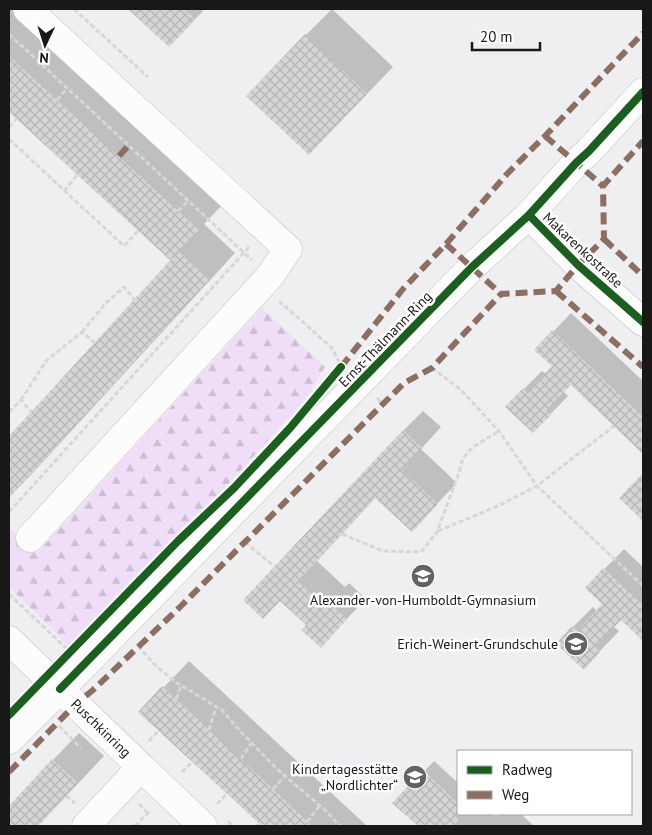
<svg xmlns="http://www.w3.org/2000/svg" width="652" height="835" viewBox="0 0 652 835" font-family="'PT Sans',sans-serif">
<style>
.forest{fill:url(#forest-firs)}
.shadow{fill:#0003}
.building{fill:url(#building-cross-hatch)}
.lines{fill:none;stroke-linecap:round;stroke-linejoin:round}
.minor-casing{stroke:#c1c0c2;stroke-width:29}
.path{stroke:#d8d7d8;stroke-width:3;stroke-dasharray:5 2.5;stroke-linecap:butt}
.minor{stroke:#fdfcfd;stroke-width:28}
.quiet{stroke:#8d6e63;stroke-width:6;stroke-dasharray:12 6;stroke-linecap:butt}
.cycleway-casing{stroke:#fff;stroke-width:11}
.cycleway{stroke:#1b5e20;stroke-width:8}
.labels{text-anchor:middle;stroke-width:5;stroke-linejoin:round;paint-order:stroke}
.street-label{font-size:14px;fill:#191819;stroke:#fff}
.poi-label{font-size:14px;fill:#191819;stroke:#fff;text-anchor:end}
</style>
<defs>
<pattern id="forest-firs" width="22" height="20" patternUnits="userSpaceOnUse" patternTransform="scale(1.25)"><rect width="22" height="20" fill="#f0def8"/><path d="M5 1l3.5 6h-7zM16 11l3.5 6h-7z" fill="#cdbed4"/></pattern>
<pattern id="building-cross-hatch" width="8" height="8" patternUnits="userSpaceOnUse" patternTransform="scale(1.25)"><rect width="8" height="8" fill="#d6d4d5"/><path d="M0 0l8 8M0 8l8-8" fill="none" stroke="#b7b5b6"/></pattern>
</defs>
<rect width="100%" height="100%" fill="#efeef0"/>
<polygon class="forest" points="262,308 325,367 306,399 229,483 173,537 68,645 9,587 9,527 37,553"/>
<g class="shadow">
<polygon points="9,9 12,9 224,203 204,224 235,253 29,477 9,497 9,438 176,255 175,254 170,258 9,111"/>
<polygon points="130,9 203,9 202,10 203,11 169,46"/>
<polygon points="332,9 393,67 335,127 306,35"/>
<polygon points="571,313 643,381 643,452 571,383 563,391 568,396 533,432 524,389 542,371 546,374 553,366 536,350"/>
<polygon points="423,411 441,427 421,449 457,483 431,510 376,497 317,561 345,587 349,583 366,599 340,626 308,625 280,600 403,431"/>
<polygon points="624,549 643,567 643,639 622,619 614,627 619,631 584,668 573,627 593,607 597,611 604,604 586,588"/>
<polygon points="189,661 367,826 263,826 140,712"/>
<polygon points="79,733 104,756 38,826 9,826 9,807 53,760"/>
<polygon points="434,761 458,783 458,814 493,814 496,817 499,814 521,814 534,826 420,826 394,803"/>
</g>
<g class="building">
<polygon points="128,9 185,9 195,18 192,21 193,22 169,47"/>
<polygon points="305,34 367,94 309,155 246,96"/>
<polygon points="9,56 199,230 178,251 209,280 9,498 9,436 176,254 170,260 9,112"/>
<polygon points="552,330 643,417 643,454 571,385 546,410 551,415 533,433 505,407 523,388 527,392 552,366 534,350"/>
<polygon points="403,430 422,448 402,470 438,504 412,532 375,498 298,581 324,606 328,602 347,619 321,648 301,630 306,625 280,601 263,619 243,600"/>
<polygon points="643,473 643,521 619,498"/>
<polygon points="603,568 643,605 643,641 621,620 595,647 600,652 584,670 556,644 572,626 577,631 602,604 585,588"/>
<polygon points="162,686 273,789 312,826 262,826 138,712"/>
<polygon points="52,759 78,783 38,826 9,826 9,806"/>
<polygon points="423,770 458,803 458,826 418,826 392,803"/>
</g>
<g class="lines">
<g class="minor-casing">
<g id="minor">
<polyline points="27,9 288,249 270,276 30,538"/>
<polyline points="529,215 578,265 643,322"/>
<polyline points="9,640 141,767 86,826"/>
<polyline points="9,740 84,665 472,267 529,215 576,163 589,151 643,92"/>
<polyline points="141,767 203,826"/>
</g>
</g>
<g class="path">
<polyline points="74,9 148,77"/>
<polyline points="9,34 252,260"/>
<polyline points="57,100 67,88"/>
<polyline points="9,127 16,119"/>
<polyline points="9,139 124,246 138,231"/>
<polyline points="64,191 77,175"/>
<polyline points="178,211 188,201"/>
<polyline points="279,301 332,348 341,366"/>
<polyline points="82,332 106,303 124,287 134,299"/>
<polyline points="432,368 460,389 499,431 537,486 643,586"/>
<polyline points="377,398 383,404"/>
<polyline points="21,400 46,361 82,332 95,343"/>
<polyline points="9,412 21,400 31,412"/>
<polyline points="9,512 250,246"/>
<polyline points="438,531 498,506 537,486 614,426"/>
<polyline points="342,534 383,551 421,552 437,532 459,473 463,458 473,447 499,431"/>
<polyline points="245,542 275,567"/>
<polyline points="9,594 66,648"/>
<polyline points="138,646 156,666 177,683 222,710 241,732 278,770 324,809 340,826"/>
<polyline points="176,699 181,686"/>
<polyline points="59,726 81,748"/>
<polyline points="209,730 216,707"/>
<polyline points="149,741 158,731"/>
<polyline points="241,759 251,743"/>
<polyline points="182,772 192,762"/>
<polyline points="273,789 285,776"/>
<polyline points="66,796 75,803"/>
<polyline points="139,804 148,813"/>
<polyline points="217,804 227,794"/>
<polyline points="228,821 233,826"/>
<polyline points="307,822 320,805"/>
<polyline points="135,826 149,812"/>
<polyline points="257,826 259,824"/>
</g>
<use href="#minor" class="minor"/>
<g class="quiet">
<polyline points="545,136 603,186"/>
<polyline points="119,156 129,145"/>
<polyline points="604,239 643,276"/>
<polyline points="446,244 501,294"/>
<polyline points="556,291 643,367"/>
<polyline points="341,367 403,289 446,244 507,174 545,136 643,33"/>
<polyline points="9,772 76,704 93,690 179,608 404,383 432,368 501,294 556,291 578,265 604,239 603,186 643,141"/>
</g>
<g class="cycleway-casing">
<g id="cycleway">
<polyline points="529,215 578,265 643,322"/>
<polyline points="60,689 472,267 529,215 576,163 589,151 643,92"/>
<polyline points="9,715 178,541 234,488 290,428 341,367"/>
</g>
</g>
<use href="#cycleway" class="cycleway"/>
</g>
<defs>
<g id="school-disc" transform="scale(1.25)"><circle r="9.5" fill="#646364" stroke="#fff"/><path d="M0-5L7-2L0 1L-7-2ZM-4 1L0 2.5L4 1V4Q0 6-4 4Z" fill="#fff"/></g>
</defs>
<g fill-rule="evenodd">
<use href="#school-disc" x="423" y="576"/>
<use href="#school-disc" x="576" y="644"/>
<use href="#school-disc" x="415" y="777"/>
</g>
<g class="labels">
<g class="street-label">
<text transform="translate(583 250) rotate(43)" y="5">Makarenkostraße</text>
<text transform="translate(385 339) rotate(-46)" y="5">Ernst-Thälmann-Ring</text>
<text transform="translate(101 728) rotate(44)" y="5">Puschkinring</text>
</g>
<g class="poi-label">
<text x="423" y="605" text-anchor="middle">Alexander-von-Humboldt-Gymnasium</text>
<text x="558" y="649">Erich-Weinert-Grundschule</text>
<text x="398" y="774">Kindertagesstätte<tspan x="398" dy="16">„Nordlichter“</tspan></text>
</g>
</g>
<rect width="652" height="835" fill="none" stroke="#191819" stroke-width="20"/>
<rect x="457" y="750" width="175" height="65" fill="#ffffff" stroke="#a3a3a3"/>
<rect x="467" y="766" width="25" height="8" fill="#1b5e20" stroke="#a3a3a3"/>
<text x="502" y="775" font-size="15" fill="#191819">Radweg</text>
<rect x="467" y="791" width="25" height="8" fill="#8d6e63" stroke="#a3a3a3"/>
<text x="502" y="800" font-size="15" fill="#191819">Weg</text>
<g transform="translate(45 45) rotate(184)" stroke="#ffffff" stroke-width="4" paint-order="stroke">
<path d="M0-4L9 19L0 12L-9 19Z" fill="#191819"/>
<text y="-8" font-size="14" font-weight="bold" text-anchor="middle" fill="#191819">N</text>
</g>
<path d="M472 42v8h68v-8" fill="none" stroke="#191819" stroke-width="2.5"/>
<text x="480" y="42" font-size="15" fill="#191819" stroke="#ffffff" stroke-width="4" paint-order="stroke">20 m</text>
</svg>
